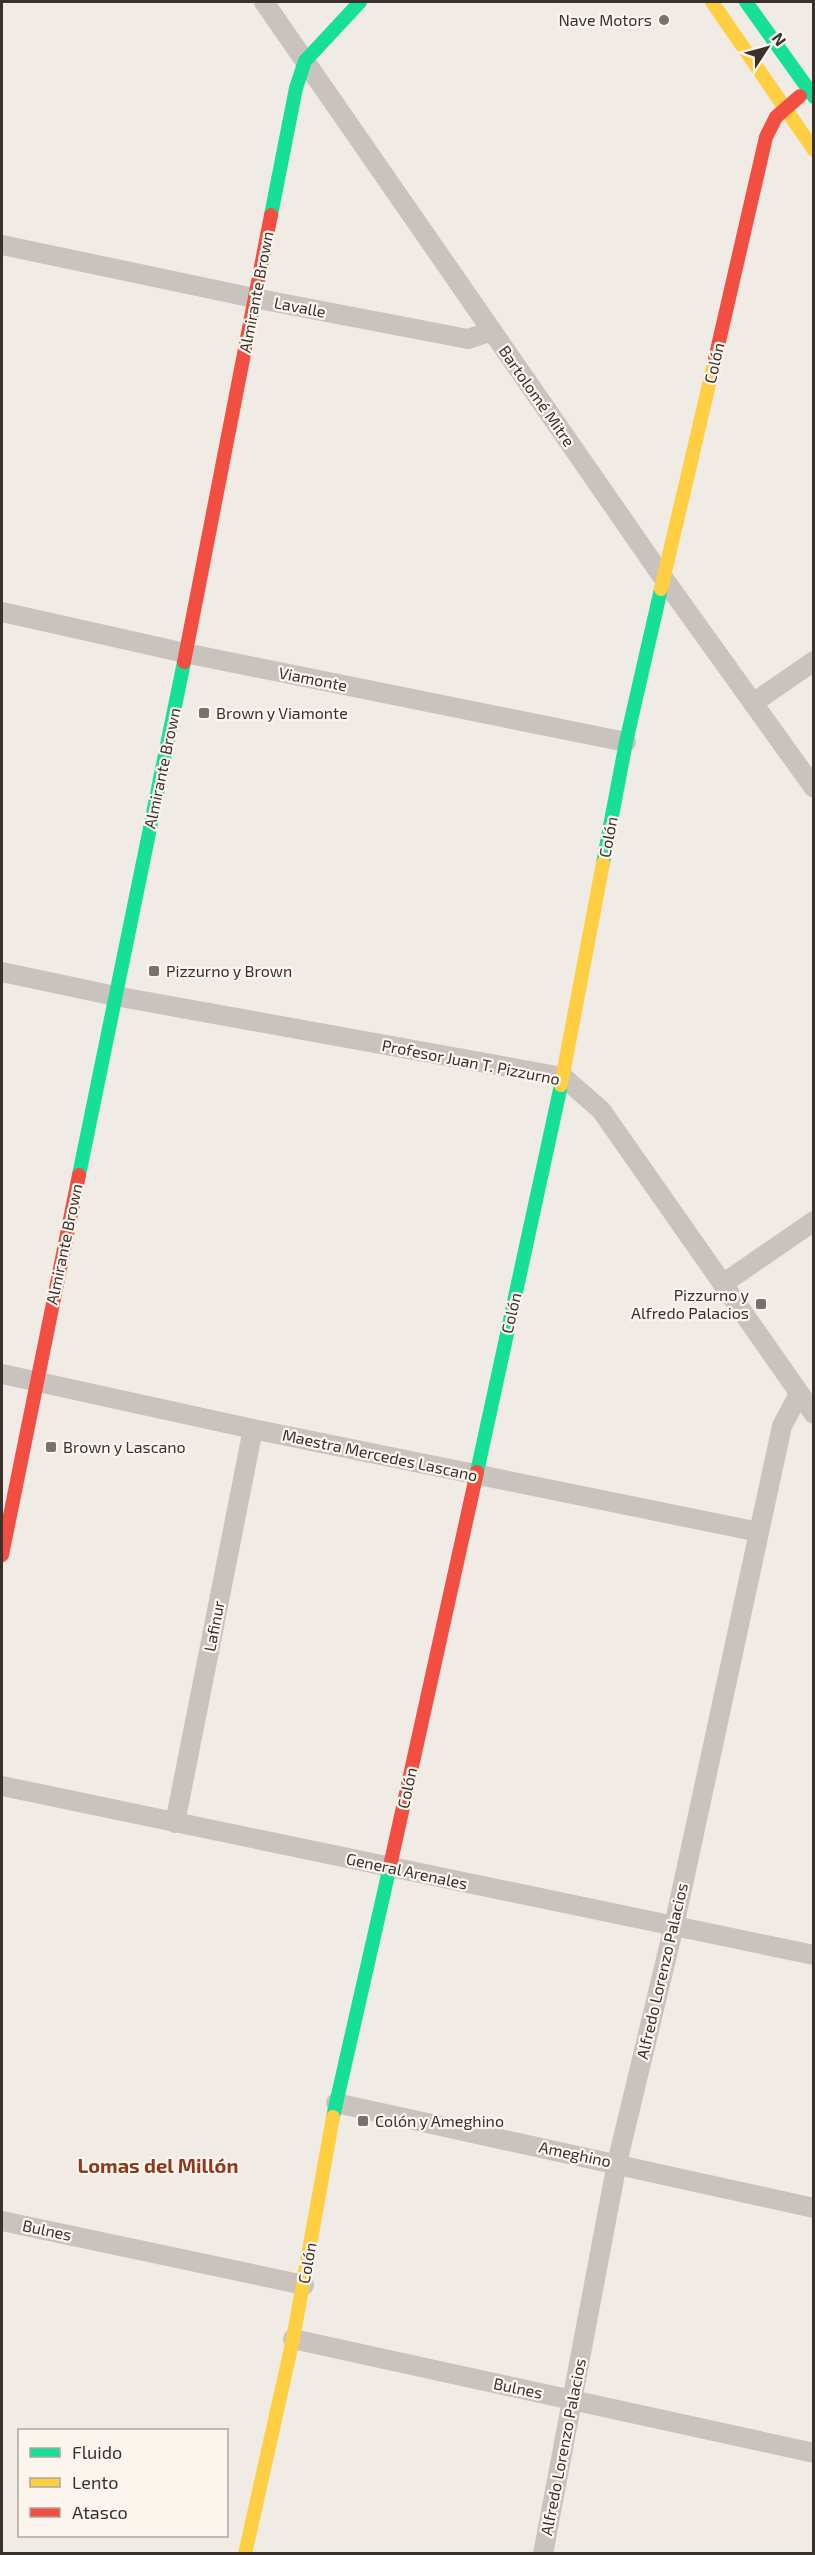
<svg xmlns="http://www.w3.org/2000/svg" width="815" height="2555" viewBox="0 0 815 2555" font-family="'Exo 2',sans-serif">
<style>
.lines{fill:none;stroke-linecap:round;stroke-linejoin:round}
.street{stroke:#c9c3be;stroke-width:20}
.fast{stroke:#16e098;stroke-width:14}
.slow{stroke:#ffcf43;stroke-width:14}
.jam{stroke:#f24e42;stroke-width:14}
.poi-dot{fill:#7a716c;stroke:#fbf5ee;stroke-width:2}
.labels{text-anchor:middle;stroke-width:4.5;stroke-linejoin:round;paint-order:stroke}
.poi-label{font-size:16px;fill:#3b302b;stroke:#fbf5ee;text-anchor:start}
.street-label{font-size:16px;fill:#3b302b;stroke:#fbf5ee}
.quarter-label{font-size:20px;font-weight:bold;fill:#8c3b22;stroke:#fbf5ee}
</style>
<rect width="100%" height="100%" fill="#f0ebe5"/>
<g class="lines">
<g class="street">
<polyline points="264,2 664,579 814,788"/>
<polyline points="2,245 254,298 468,339 492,331"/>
<polyline points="2,612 185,653 626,742"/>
<polyline points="753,703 814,661"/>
<polyline points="2,972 115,996 563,1077 601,1110 814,1414"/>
<polyline points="724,1283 814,1221"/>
<polyline points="2,1374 253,1429 759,1532"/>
<polyline points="2,1786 814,1955"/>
<polyline points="175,1823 253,1429"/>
<polyline points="336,2103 814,2208"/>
<polyline points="2,2221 304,2285"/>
<polyline points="293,2339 814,2453"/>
<polyline points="543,2554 617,2163 674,1926 782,1426 799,1394"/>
</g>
<g class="fast">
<polyline points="746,2 814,97"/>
<polyline points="271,215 296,88 305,61 360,2"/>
<polyline points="603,863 626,742 661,589"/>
<polyline points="79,1175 184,662"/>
<polyline points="477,1472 561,1085"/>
<polyline points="333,2117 390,1866"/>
</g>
<g class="slow">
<polyline points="712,2 814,150"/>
<polyline points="661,589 715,359"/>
<polyline points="561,1085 603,863"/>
<polyline points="245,2554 293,2339 333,2117"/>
</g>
<g class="jam">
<polyline points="715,359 766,137 776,117 800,96"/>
<polyline points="184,662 271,215"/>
<polyline points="2,1555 79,1175"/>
<polyline points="390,1866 477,1472"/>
</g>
</g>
<g class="poi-dot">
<circle cx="664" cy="20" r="6"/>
<rect x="198" y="707" width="12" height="12" rx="3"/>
<rect x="148" y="965" width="12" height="12" rx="3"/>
<rect x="755" y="1298" width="12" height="12" rx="3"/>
<rect x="45" y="1441" width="12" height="12" rx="3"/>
<rect x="357" y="2115" width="12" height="12" rx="3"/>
</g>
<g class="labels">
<g class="poi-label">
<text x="652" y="26" text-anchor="end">Nave Motors</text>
<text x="216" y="719">Brown y Viamonte</text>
<text x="166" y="977">Pizzurno y Brown</text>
<text x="749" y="1301" text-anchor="end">Pizzurno y<tspan x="749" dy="18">Alfredo Palacios</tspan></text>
<text x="63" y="1453">Brown y Lascano</text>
<text x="375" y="2127">Colón y Ameghino</text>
</g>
<g class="street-label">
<text transform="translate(256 292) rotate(-79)" y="6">Almirante Brown</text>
<text transform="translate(300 307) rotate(11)" y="6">Lavalle</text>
<text transform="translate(714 363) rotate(-77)" y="6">Colón</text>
<text transform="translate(537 396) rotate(55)" y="6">Bartolomé Mitre</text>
<text transform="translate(313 679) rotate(11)" y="6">Viamonte</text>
<text transform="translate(162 768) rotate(-78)" y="6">Almirante Brown</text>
<text transform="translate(608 837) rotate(-79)" y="6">Colón</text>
<text transform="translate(471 1062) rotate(11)" y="6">Profesor Juan T. Pizzurno</text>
<text transform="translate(64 1244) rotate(-78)" y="6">Almirante Brown</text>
<text transform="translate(511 1313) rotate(-77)" y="6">Colón</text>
<text transform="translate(380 1455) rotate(12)" y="6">Maestra Mercedes Lascano</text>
<text transform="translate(214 1626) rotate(-79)" y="6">Lafinur</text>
<text transform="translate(407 1788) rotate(-78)" y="6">Colón</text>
<text transform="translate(407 1871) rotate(12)" y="6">General Arenales</text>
<text transform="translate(662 1971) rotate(-77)" y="6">Alfredo Lorenzo Palacios</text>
<text transform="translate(575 2154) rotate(12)" y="6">Ameghino</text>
<text transform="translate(47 2230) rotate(12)" y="6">Bulnes</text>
<text transform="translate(307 2263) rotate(-80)" y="6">Colón</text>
<text transform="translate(518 2388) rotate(12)" y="6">Bulnes</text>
<text transform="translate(563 2447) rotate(-79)" y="6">Alfredo Lorenzo Palacios</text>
</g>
<g class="quarter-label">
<text x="158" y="2173">Lomas del Millón</text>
</g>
</g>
<rect width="815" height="2555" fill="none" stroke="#3b302b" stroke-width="6"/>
<rect x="18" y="2429" width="210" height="108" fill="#fbf5ee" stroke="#aea6a0" stroke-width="1.5"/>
<rect x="30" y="2448" width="30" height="9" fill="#16e098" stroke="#aea6a0" stroke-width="1.5"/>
<text x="72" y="2459" font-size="18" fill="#3b302b">Fluido</text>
<rect x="30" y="2478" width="30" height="9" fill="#ffcf43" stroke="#aea6a0" stroke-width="1.5"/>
<text x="72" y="2489" font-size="18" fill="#3b302b">Lento</text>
<rect x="30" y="2508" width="30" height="9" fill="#f24e42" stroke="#aea6a0" stroke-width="1.5"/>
<text x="72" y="2519" font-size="18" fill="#3b302b">Atasco</text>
<g transform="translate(767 48) rotate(54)" stroke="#fbf5ee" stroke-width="4.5" paint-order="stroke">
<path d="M0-4.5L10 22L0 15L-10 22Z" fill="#3b302b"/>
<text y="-9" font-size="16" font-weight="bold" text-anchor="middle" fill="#3b302b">N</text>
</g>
</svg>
